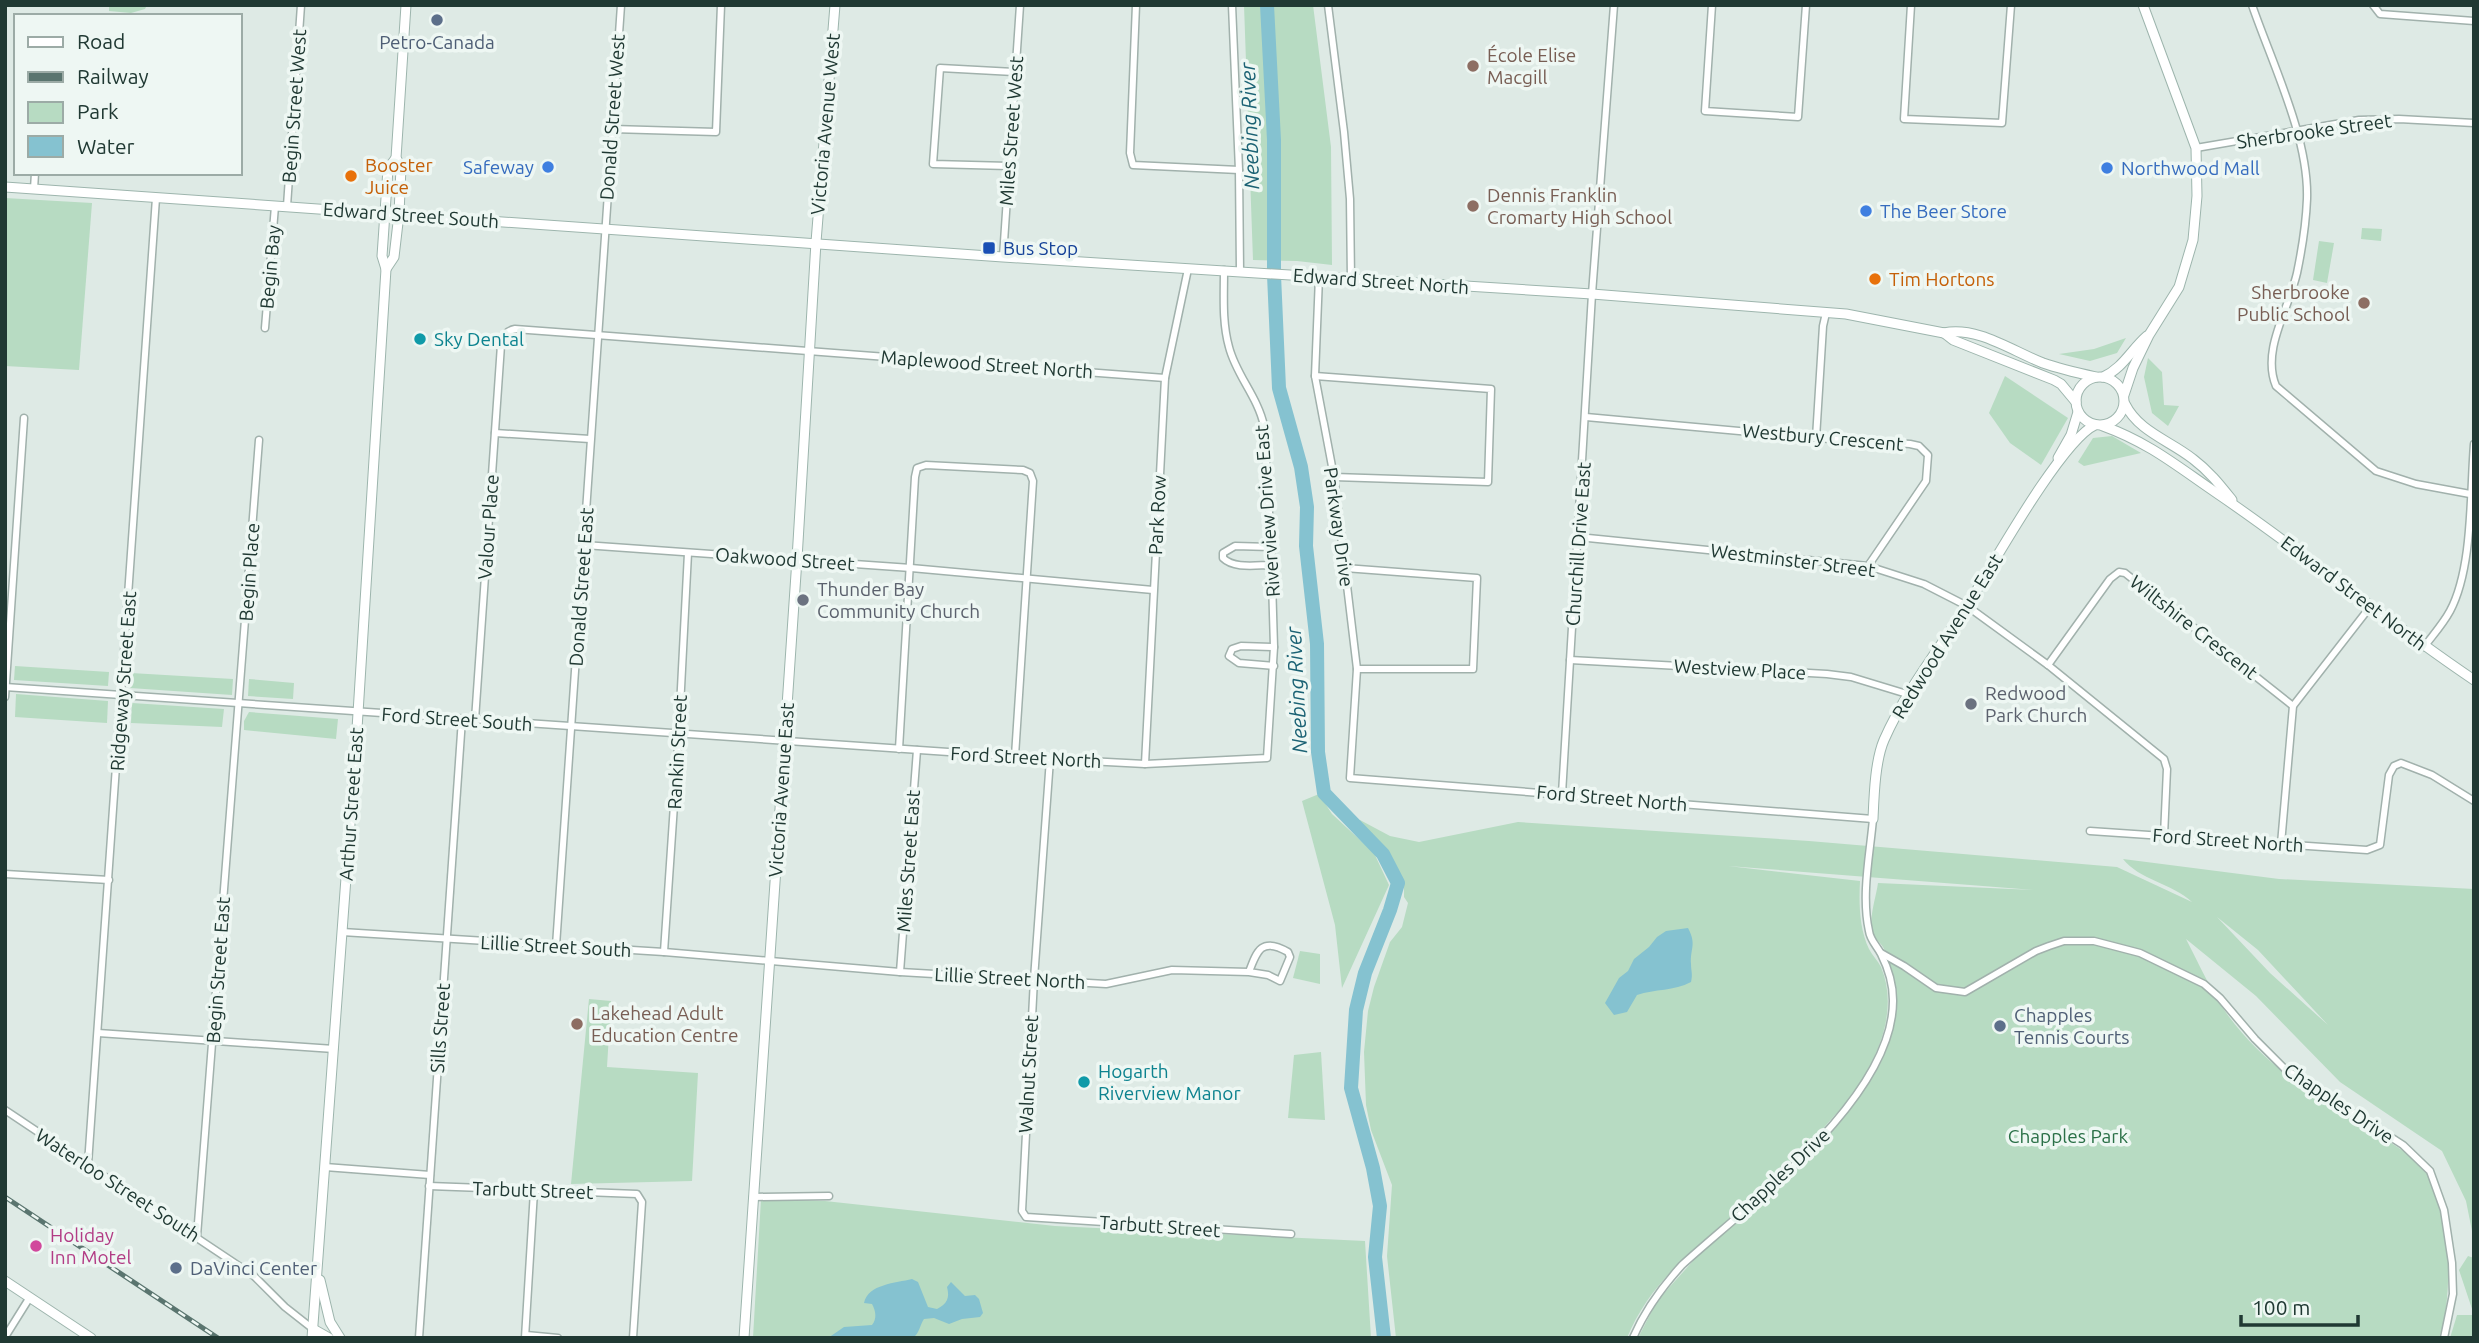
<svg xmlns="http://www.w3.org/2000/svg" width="2479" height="1343" viewBox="0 0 2479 1343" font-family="Ubuntu,sans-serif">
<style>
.green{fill:#b7dbc2;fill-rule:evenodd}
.water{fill:#85c2d0}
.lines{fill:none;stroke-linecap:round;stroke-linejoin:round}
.river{stroke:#85c2d0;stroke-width:14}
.street-casing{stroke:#a1b1ac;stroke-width:9}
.secondary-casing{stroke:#9db5ad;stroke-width:11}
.street{stroke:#fff;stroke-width:6}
.secondary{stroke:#fff;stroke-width:9}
.rail-casing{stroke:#5a756f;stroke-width:5}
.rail{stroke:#eef7f3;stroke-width:2.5;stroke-dasharray:8;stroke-linecap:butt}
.service-dot{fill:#5c6f8a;stroke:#eef7f3;stroke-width:2.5}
.education-dot{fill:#8d6e63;stroke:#eef7f3;stroke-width:2.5}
.shop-dot{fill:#3f7fe0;stroke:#eef7f3;stroke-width:2.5}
.food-dot{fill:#e8710a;stroke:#eef7f3;stroke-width:2.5}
.transit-dot{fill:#1a4fb4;stroke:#eef7f3;stroke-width:2.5}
.culture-dot{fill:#0f9aa8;stroke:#eef7f3;stroke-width:2.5}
.worship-dot{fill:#6b7280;stroke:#eef7f3;stroke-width:2.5}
.hotel-dot{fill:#d1479c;stroke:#eef7f3;stroke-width:2.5}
.labels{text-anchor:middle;stroke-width:7;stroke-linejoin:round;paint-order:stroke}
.service-label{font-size:19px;fill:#4e5e75;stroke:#eef7f3;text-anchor:start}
.education-label{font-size:19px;fill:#785e54;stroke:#eef7f3;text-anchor:start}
.street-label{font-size:19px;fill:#203933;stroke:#eef7f3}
.food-label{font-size:19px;fill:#c56008;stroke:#eef7f3;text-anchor:start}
.shop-label{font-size:19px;fill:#366cbe;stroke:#eef7f3;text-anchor:start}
.transit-label{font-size:19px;fill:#164399;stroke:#eef7f3;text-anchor:start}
.culture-label{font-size:19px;fill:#0d838f;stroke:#eef7f3;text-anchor:start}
.worship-label{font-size:19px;fill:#5b616d;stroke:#eef7f3;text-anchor:start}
.park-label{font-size:19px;fill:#2a7047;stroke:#eef7f3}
.hotel-label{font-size:19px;fill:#b23c85;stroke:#eef7f3;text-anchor:start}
.water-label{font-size:21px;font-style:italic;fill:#1b6274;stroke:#eef7f3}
</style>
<rect width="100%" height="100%" fill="#deeae5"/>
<g class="green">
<polygon points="109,5 147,5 145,9 131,13 109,11"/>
<polygon points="1244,5 1313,5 1331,147 1332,265 1297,261 1253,260"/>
<polygon points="5,198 92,203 79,370 5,366"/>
<polygon points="2362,228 2382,229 2381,241 2361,239"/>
<polygon points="2319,241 2334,243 2327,283 2313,280"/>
<polygon points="2126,338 2117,353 2090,361 2059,354 2094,349"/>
<polygon points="2148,358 2162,372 2164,405 2179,406 2168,426 2152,413 2144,377"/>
<polygon points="2005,376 2068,418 2041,465 2010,443 1989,413"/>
<polygon points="2112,436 2141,453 2084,466 2078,462 2093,438"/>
<polygon points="15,666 109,672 108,686 14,680"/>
<polygon points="131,673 233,679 232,695 130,688"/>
<polygon points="249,679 294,683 293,699 248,696"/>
<polygon points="16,694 108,701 107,723 15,717"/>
<polygon points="132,703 224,709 222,727 131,723"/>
<polygon points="249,712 338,719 336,739 244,730 244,721"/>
<polygon points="1319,794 1332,814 1374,853 1389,885 1342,988 1335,925 1302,801"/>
<path d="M 1348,819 L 1360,820 L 1390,836 L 1419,842 L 1518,822 L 1809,841 L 2117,867 L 2192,902 C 2173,884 2138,879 2123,859 L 2279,879 L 2474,889 L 2474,1241 L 2466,1201 L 2442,1151 L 2340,1082 L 2256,996 L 2186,939 C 2199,964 2211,991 2227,1014 C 2275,1080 2342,1110 2408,1154 C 2415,1160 2423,1165 2428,1173 C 2451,1210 2454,1297 2439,1338 L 1638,1338 L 1657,1301 L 1693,1261 L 1700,1244 C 1669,1271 1643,1299 1627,1338 L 1396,1338 L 1387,1256 L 1392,1185 L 1371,1130 L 1366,1105 L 1364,1052 L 1368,1011 L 1374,987 L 1390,942 L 1402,927 L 1408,903 L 1404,897 L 1404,883 L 1398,883 L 1383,854 ZM 1728,866 L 2035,890 L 1878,883 C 1876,898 1867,922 1874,936 C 1877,941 1882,944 1884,949 C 1887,955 1889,963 1891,970 C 1910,1042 1866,1097 1813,1141 C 1823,1127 1836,1115 1847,1101 C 1876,1064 1900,1012 1881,967 C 1878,961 1872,955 1869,949 C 1859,928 1859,903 1860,881 ZM 2217,917 L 2258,950 L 2328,1025 L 2270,973 ZM 1800,1153 L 1749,1207 L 1743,1204 L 1743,1203 Z"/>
<polygon points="1300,951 1320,954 1320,984 1293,978"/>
<polygon points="589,999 611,1001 607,1067 698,1073 692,1181 571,1184"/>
<polygon points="1321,1052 1325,1120 1288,1118 1294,1055"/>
<polygon points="761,1199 825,1201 1055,1226 1365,1241 1371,1338 753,1338"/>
<polygon points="2468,1256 2474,1258 2474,1315 2459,1270"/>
<polygon points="2457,1315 2474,1315 2474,1338 2450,1338"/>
</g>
<g class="water">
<path d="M 1688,928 C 1697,945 1690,948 1691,964 C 1691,971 1693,974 1691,982 C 1674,991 1655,989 1637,995 L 1627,1012 L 1614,1015 L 1605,1003 L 1619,978 L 1628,971 L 1634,959 L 1649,947 L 1657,937 L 1666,931 Z"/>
<path d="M 912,1279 L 918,1282 L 928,1307 L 937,1309 C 947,1304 950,1298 947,1287 L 951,1282 L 965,1296 L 975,1295 L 979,1299 L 983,1313 L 980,1317 L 962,1319 L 949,1324 L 934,1318 L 924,1319 C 921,1323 919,1332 916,1335 C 910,1342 895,1336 887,1338 L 828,1338 L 844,1327 L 872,1325 C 877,1319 876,1311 872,1304 L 864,1303 C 868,1284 896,1283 912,1279 Z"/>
</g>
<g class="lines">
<polyline class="river" points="1267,5 1274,140 1274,275 1279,388 1301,467 1307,507 1306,546 1317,644 1318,752 1324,793 1383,854 1398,883 1390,910 1365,973 1356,1010 1351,1088 1373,1168 1380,1206 1375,1257 1384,1338"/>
<g class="street-casing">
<g id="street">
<polyline points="1136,5 1130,153 1133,165 1239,170"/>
<polyline points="1232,5 1239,170 1240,271"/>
<polyline points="1328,5 1344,132 1350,199 1351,280"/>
<polyline points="1712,5 1705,111 1798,117 1806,5"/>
<polyline points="1911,5 1904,119 2002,123 2011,5"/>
<path d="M 2252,5 C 2272,63 2309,138 2307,199 C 2306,224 2302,249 2297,273 C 2289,309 2261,350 2276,386 L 2376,471 L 2416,484 L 2470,494"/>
<polyline points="2373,5 2380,14 2474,21"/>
<polyline points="612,129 716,132 721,5"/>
<polyline points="2196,148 2359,120 2399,119 2474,123"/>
<polyline points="1009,166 933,164 940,68 1014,72"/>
<polyline points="34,189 35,173"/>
<polyline points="287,206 301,5"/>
<polyline points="1003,257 1020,5"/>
<path d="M 1319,277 L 1315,376 L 1334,477 L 1357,669 L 1350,778 L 1873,819 C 1870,854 1861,895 1869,931 C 1870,940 1877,946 1881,954 C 1888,968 1893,985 1893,1000 C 1894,1098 1749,1204 1682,1265 C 1662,1287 1645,1310 1633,1338"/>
<polyline points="265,328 275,206"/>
<polyline points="1315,376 1491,389 1488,482 1334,477"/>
<polyline points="1586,417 1816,438 1910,444 1919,446 1928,455 1926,481 1868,566"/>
<polyline points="495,433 590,439"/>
<polyline points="1816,438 1823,326 1826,313"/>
<polyline points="1578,537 1868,566 1924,584 1967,606 2048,665 2164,759 2167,769 2164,836"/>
<polyline points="584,545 911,568 1153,590"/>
<path d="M 1271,547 L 1235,546 L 1223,553 L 1223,558 C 1234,569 1256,565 1272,565"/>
<polyline points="1345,568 1477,578 1473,669 1357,669"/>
<path d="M 2424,647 C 2433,635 2443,624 2450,611 C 2473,568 2470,493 2474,444"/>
<polyline points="1570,660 1827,674 1851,677 1907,694"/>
<polyline points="2048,665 2110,579 2119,572 2125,573 2293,706"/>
<polyline points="1274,666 1239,663 1229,656 1232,649 1241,646 1274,647"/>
<path d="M 5,687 L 1050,759 L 1145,764 L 1267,758 L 1274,647 L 1271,547 L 1264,426 C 1258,397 1236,375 1229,347 C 1222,322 1224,296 1224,270"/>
<polyline points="5,697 24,418"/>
<path d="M 475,720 L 501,345 C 503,336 505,331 515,329 L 596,335 L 1165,378"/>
<polyline points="899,749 915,477 917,468 926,465 1023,470 1030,473 1033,481 1015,756"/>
<polyline points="1050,759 1034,979 1022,1211 1026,1217 1291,1234"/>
<polyline points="1145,764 1165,378 1188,269"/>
<polyline points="1562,794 1592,294 1614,5"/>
<polyline points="2090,831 2367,850 2380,845 2389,775 2394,766 2401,763 2432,775 2474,801"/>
<polyline points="2281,844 2293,706 2370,607"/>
<polyline points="5,874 109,880"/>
<path d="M 342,932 L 664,952 L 900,972 L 1106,984 L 1172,970 L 1249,972 C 1257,950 1262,937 1288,952 L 1290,957 L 1280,981 L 1268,975 L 1249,972"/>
<path d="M 556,946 C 579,632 598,319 621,5"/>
<polyline points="664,952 678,746 688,553"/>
<polyline points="1881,953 1904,966 1936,988 1965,992 2036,951 2049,946 2064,941 2094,941 2140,953 2204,984 2220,998 2255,1039 2285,1069 2403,1145 2430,1171 2444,1210 2452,1263 2453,1294 2444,1338"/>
<polyline points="900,972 917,750"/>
<polyline points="98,1033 334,1049"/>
<polyline points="5,1110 254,1276 285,1307 313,1329"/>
<polyline points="88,1164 156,198"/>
<polyline points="325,1167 430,1175"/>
<polyline points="429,1186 637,1194 642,1202 633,1338"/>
<polyline points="753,1197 829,1196"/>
<polyline points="197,1236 259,440"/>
<polyline points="526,1335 558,1338"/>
<polyline points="5,1337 30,1297"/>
<polyline points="419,1338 462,719"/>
<polyline points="525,1338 534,1191"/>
</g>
</g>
<g class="secondary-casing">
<g id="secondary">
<path d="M 5,187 L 1003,257 L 1592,294 L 1846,314 L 1944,333 C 1977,326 2012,351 2043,363 C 2060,369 2078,373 2096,377"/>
<polyline points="386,269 394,257 399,214 401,167 396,158 406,5"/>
<polyline points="1944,333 1953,340 2054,380 2061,384 2076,402"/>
<circle cx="2100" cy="401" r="24"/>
<path d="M 2103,377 C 2123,368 2131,350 2147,336"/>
<polyline points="2124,395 2133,368 2149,335 2179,287 2193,240 2197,196 2196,148 2143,5"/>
<path d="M 2125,404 C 2139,432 2169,440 2193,459 C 2209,471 2220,485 2232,500"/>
<path d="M 2103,426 C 2150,443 2178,467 2218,494 C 2305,553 2386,621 2474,680"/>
<polyline points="2058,458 2071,435 2078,412"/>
<path d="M 1873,819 C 1874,796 1875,761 1884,740 C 1906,690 1940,648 1969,603 C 1992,566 2061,441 2095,425"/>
<polyline points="320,1280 330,1322 340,1338"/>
<polyline points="5,1281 91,1338"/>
<polyline points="313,1329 329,1338"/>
<polyline points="312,1338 357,729 386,269 382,256 388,169 396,158"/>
<polyline points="744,1338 797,559 816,242 835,5"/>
</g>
</g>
<use href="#street" class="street"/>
<use href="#secondary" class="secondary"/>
<g class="rail-casing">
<polyline id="rail" points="5,1197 218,1338"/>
</g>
<use href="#rail" class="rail"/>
</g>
<g class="service-dot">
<circle cx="437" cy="20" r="7"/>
<circle cx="2000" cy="1026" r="7"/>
<circle cx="176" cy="1268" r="7"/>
</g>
<g class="education-dot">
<circle cx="1473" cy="66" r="7"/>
<circle cx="1473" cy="206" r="7"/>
<circle cx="2364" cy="303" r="7"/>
<circle cx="577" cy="1024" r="7"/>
</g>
<g class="shop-dot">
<circle cx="548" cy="167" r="7"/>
<circle cx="2107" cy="168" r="7"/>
<circle cx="1866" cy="211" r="7"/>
</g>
<g class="food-dot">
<circle cx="351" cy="176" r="7"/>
<circle cx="1875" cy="279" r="7"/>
</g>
<rect class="transit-dot" x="982" y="241" width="14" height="14" rx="3.5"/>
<g class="culture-dot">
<circle cx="420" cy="339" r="7"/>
<circle cx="1084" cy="1082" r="7"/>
</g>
<g class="worship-dot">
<circle cx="803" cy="600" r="7"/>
<circle cx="1971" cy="704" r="7"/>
</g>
<circle class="hotel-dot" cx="36" cy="1246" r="7"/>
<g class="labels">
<g class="service-label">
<text x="437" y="49" text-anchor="middle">Petro-Canada</text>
<text x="2014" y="1022">Chapples<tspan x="2014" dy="22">Tennis Courts</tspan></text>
<text x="190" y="1275">DaVinci Center</text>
</g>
<g class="education-label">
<text x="1487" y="62">École Elise<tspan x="1487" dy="22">Macgill</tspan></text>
<text x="1487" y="202">Dennis Franklin<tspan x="1487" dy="22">Cromarty High School</tspan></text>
<text x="2350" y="299" text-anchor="end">Sherbrooke<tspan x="2350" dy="22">Public School</tspan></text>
<text x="591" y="1020">Lakehead Adult<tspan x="591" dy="22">Education Centre</tspan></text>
</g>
<g class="street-label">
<text transform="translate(294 106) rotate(-86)" y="7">Begin Street West</text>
<text transform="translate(612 117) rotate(-86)" y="7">Donald Street West</text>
<text transform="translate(825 124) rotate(-85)" y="7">Victoria Avenue West</text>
<text transform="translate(1011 131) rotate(-86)" y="7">Miles Street West</text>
<text transform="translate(2314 131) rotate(-8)" y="7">Sherbrooke Street</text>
<text transform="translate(411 215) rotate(4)" y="7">Edward Street South</text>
<text transform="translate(270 267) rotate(-85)" y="7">Begin Bay</text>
<text transform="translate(1381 281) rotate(4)" y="7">Edward Street North</text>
<text transform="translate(987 364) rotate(4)" y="7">Maplewood Street North</text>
<text transform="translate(1823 437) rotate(5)" y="7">Westbury Crescent</text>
<text transform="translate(1267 511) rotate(-94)" y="7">Riverview Drive East</text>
<text transform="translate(1157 515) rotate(-87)" y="7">Park Row</text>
<text transform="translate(488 527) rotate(-86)" y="7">Valour Place</text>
<text transform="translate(1339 527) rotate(82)" y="7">Parkway Drive</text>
<text transform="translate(1578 544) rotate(-86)" y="7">Churchill Drive East</text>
<text transform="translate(785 559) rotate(4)" y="7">Oakwood Street</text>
<text transform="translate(1793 560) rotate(7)" y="7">Westminster Street</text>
<text transform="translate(249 572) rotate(-86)" y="7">Begin Place</text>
<text transform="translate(581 587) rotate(-86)" y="7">Donald Street East</text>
<text transform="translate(2354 593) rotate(37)" y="7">Edward Street North</text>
<text transform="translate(2194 627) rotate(38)" y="7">Wiltshire Crescent</text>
<text transform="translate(1947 636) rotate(-58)" y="7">Redwood Avenue East</text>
<text transform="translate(1740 669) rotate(3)" y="7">Westview Place</text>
<text transform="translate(123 681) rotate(-86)" y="7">Ridgeway Street East</text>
<text transform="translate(457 719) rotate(4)" y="7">Ford Street South</text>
<text transform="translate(677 752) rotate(-87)" y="7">Rankin Street</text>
<text transform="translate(1026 757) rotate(3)" y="7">Ford Street North</text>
<text transform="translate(781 790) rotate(-86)" y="7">Victoria Avenue East</text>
<text transform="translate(1612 798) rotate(5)" y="7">Ford Street North</text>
<text transform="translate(351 804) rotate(-86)" y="7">Arthur Street East</text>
<text transform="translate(2228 840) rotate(4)" y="7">Ford Street North</text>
<text transform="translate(908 861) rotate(-86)" y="7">Miles Street East</text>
<text transform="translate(556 946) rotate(3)" y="7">Lillie Street South</text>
<text transform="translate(218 970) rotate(-86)" y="7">Begin Street East</text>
<text transform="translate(1010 978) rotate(3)" y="7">Lillie Street North</text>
<text transform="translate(440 1028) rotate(-86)" y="7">Sills Street</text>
<text transform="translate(1028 1074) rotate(-87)" y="7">Walnut Street</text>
<text transform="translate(2339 1103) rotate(34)" y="7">Chapples Drive</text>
<text transform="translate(1780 1175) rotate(-43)" y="7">Chapples Drive</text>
<text transform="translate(118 1185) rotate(33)" y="7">Waterloo Street South</text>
<text transform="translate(533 1190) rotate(2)" y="7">Tarbutt Street</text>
<text transform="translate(1160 1226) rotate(4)" y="7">Tarbutt Street</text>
</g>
<g class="food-label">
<text x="365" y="172">Booster<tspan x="365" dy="22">Juice</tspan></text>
<text x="1889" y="286">Tim Hortons</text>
</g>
<g class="shop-label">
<text x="534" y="174" text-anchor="end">Safeway</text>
<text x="2121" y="175">Northwood Mall</text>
<text x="1880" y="218">The Beer Store</text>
</g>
<g class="transit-label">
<text x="1003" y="255">Bus Stop</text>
</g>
<g class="culture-label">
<text x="434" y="346">Sky Dental</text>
<text x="1098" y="1078">Hogarth<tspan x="1098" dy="22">Riverview Manor</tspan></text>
</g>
<g class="worship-label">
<text x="817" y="596">Thunder Bay<tspan x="817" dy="22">Community Church</tspan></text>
<text x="1985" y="700">Redwood<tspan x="1985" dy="22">Park Church</tspan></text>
</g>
<g class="park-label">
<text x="2068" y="1143">Chapples Park</text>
</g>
<g class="hotel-label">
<text x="50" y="1242">Holiday<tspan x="50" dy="22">Inn Motel</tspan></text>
</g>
<g class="water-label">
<text transform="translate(1250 126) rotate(-92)" y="7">Neebing River</text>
<text transform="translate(1297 690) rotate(-93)" y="7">Neebing River</text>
</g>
</g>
<rect width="2479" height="1343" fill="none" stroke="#203933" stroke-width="14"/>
<rect x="14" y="14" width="228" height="161" fill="#eef7f3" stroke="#9caba6" stroke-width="2"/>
<rect x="28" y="37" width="35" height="10" fill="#ffffff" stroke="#9caba6" stroke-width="2"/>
<text x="77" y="49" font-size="21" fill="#203933">Road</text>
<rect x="28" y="72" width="35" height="10" fill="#5a756f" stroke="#9caba6" stroke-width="2"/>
<text x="77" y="84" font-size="21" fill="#203933">Railway</text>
<rect x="28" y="102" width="35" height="21" fill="#b7dbc2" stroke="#9caba6" stroke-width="2"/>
<text x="77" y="119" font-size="21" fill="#203933">Park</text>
<rect x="28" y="136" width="35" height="21" fill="#85c2d0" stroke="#9caba6" stroke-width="2"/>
<text x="77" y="154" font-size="21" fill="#203933">Water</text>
<path d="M2241 1315v10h117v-10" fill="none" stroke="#203933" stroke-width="3.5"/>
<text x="2252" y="1315" font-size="21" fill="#203933" stroke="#eef7f3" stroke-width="5" paint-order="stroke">100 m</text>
</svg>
